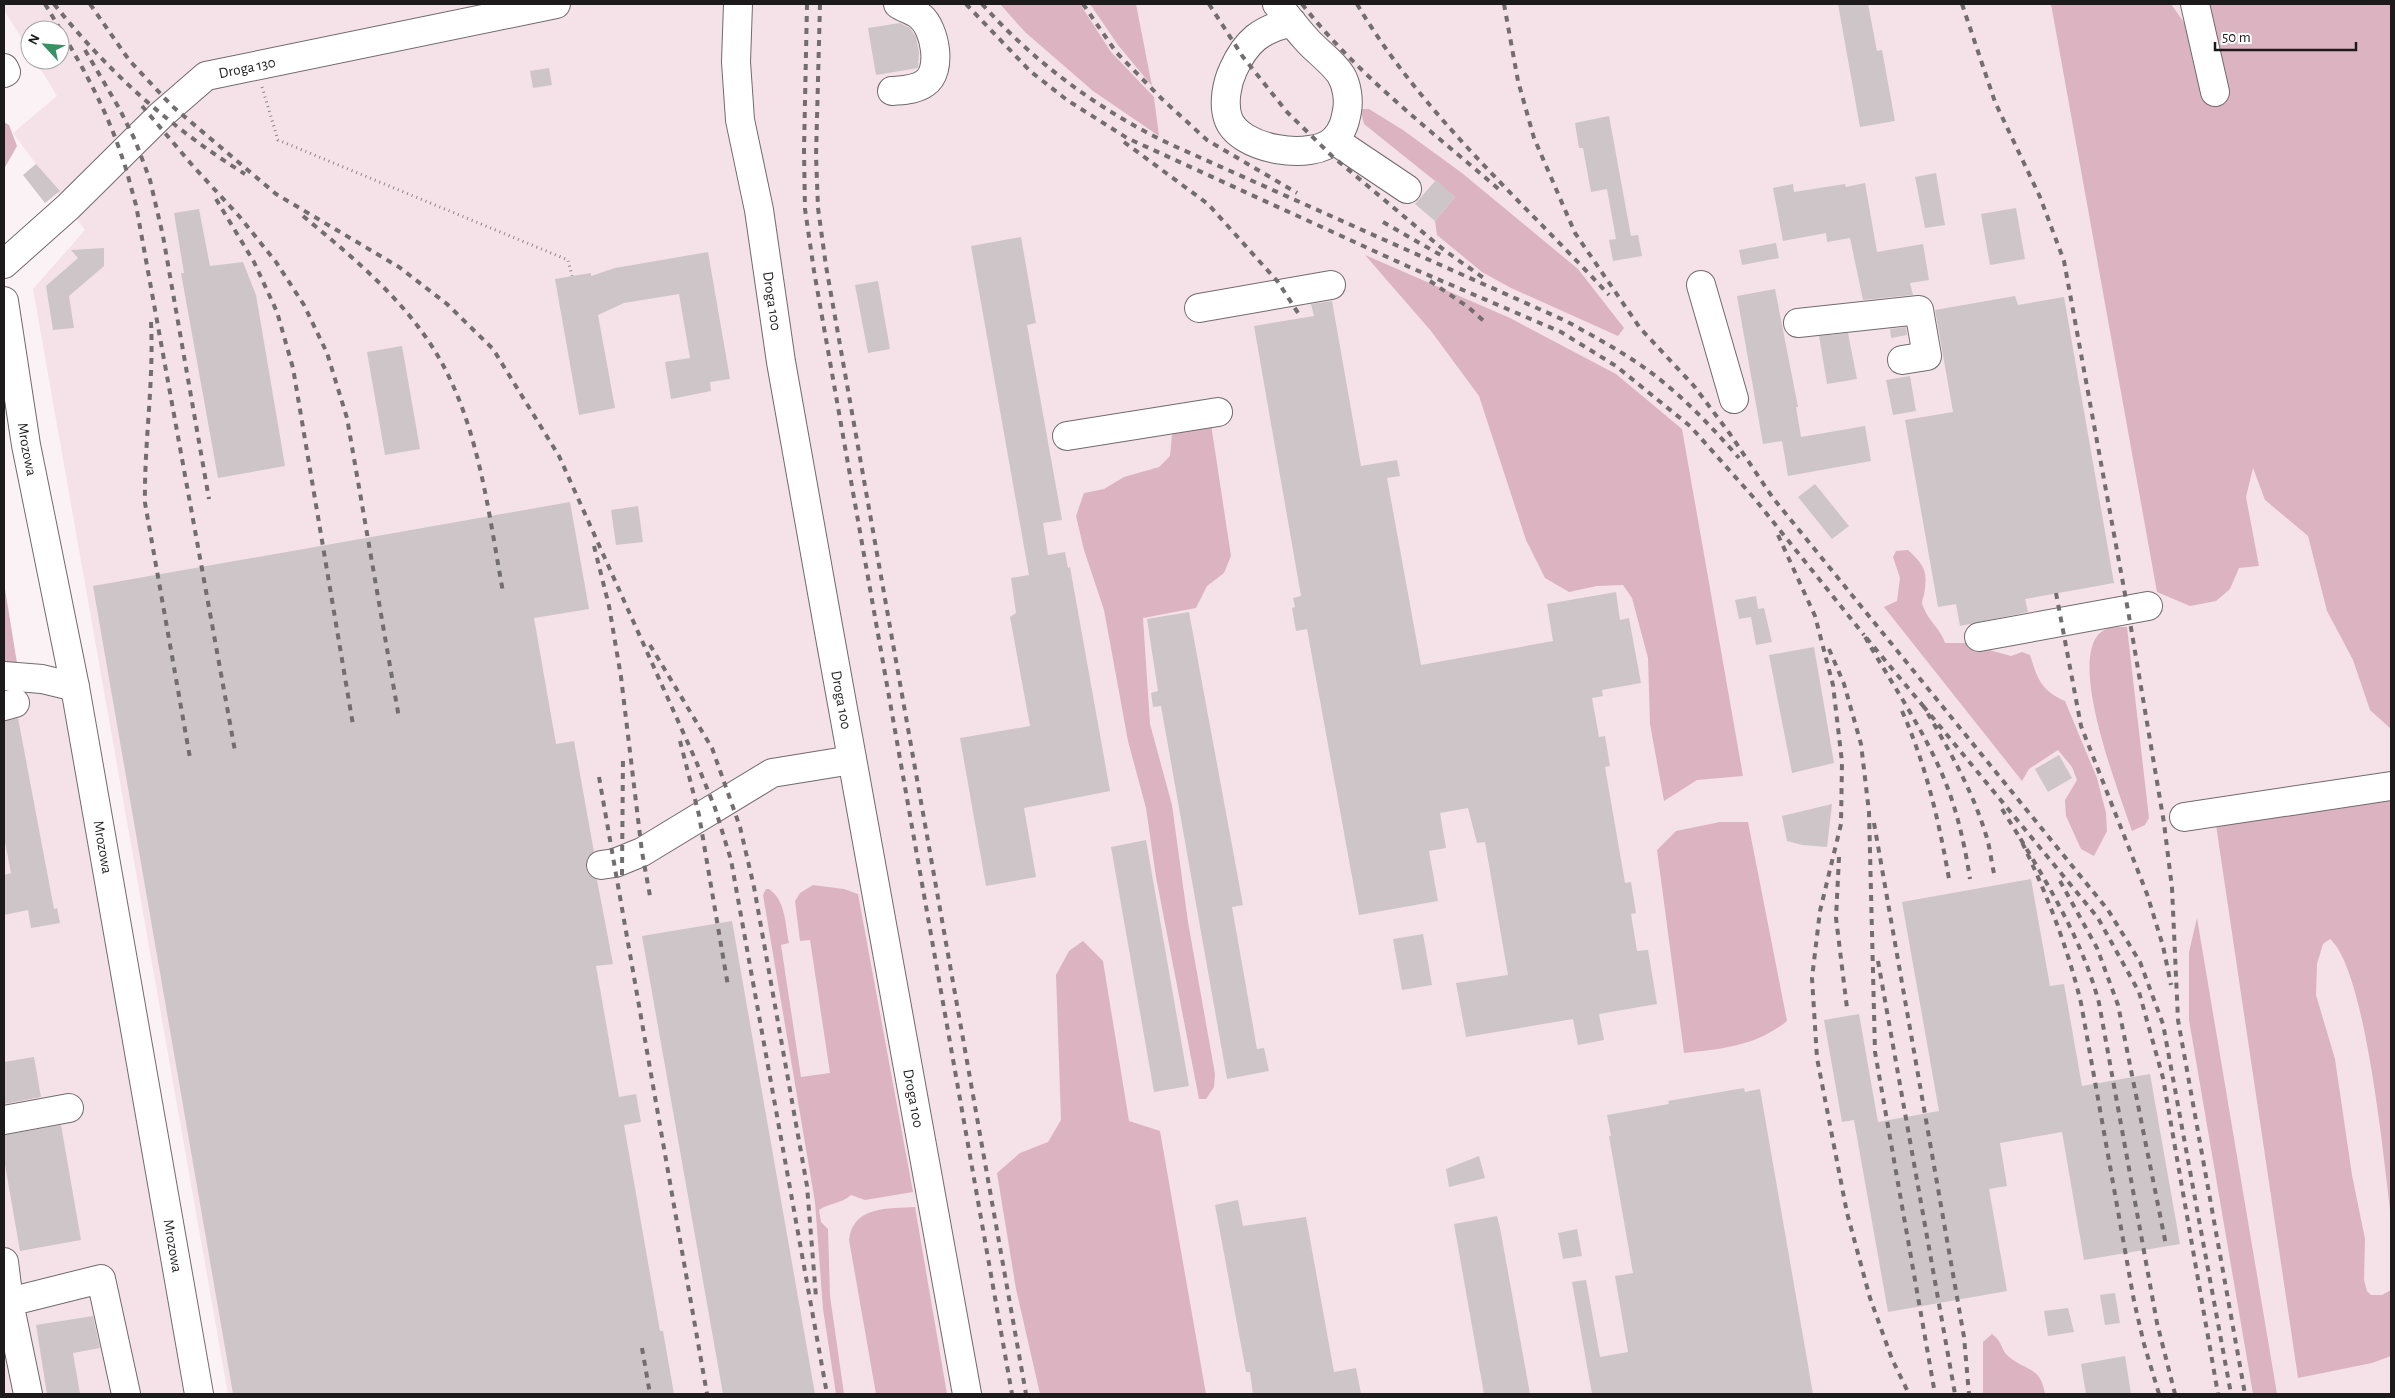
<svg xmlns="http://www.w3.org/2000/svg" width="2395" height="1398" viewBox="0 0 2395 1398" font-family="'Alegreya Sans',sans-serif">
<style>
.built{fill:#f4e2e8}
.green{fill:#dcb4c1}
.building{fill:#cec5c8}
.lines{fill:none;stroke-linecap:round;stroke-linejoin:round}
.minor-casing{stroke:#726a6c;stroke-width:30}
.path{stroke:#8d8789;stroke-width:3;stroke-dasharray:1 4;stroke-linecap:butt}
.minor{stroke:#fff;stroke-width:28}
.rail{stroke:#726d6e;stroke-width:4;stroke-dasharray:6 6;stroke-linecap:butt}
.labels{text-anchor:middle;stroke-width:4.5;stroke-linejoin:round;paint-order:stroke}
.street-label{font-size:15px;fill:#1d1a1b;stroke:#fff}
</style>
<rect width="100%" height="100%" fill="#fbf2f5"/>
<g class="built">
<polygon points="4,4 2391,4 2391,1394 228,1394 33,289 85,230 13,133 57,96 35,60 60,60 60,30 30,30 30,52 4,10"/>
<polygon points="4,685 62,693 186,1394 4,1394"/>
</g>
<g class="green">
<polygon points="1000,4 1080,4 1111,52 1154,97 1159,136 1093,91 1025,32"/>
<polygon points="1090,4 1136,4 1152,86 1118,45"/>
<polygon points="2051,4 2171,4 2188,28 2203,4 2391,4 2391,729 2370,710 2353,660 2327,611 2308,536 2265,500 2253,468 2246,497 2259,566 2239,568 2230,589 2216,601 2190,606 2157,592"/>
<polygon points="1360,109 1369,109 1403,130 1462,173 1578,269 1624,328 1618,336 1511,288 1482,272 1437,235 1435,221 1455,197 1364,124"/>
<polygon points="4,122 9,125 17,146 4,169"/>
<polygon points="1365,255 1510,318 1616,374 1682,429 1743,776 1697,780 1664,801 1650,724 1648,658 1632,598 1623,585 1597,586 1569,592 1545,578 1526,540 1479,396 1431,331"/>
<polygon points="1211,424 1231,556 1224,573 1207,586 1196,608 1143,618 1150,724 1172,805 1188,922 1215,1074 1214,1087 1206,1099 1199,1099 1156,877 1146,808 1128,741 1104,610 1084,550 1076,516 1084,493 1104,489 1124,477 1159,467 1170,456 1172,435 1181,428"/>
<path d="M 1908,550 C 1925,566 1928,571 1924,595 C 1923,599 1921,603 1923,606 C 1928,621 1941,629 1945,643 L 1964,643 L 2011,656 L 2022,652 L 2030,655 C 2038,680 2041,690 2065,701 L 2097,778 L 2106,813 L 2107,831 L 2094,856 L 2081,849 L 2066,816 L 2065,800 L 2077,780 L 2072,767 L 2058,750 L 2029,769 L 2022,781 L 1884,607 L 1897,601 L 1900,578 L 1893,557 L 1896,551 Z"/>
<polygon points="4,583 17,663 4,665"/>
<path d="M 2127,627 L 2149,818 L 2145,825 L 2132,831 C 2119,792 2070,668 2098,635 C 2106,626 2116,627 2127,627 Z"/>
<path d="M 2391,798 L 2391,1216 C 2384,1162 2366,970 2330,939 L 2323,944 L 2317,964 L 2316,995 L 2335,1059 L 2352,1175 L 2365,1239 L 2364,1280 L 2367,1291 L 2371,1295 L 2382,1295 L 2391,1290 L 2391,1356 L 2372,1363 L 2298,1378 L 2216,825 Z"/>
<path d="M 1720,822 L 1748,822 L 1787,1021 C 1756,1046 1722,1049 1684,1053 L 1657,850 L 1676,831 Z"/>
<path d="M 813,885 L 844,889 L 858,894 L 913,1192 L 865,1200 L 851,1195 C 841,1204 829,1203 819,1210 L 821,1222 L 828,1229 L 830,1296 L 844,1394 L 836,1394 L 823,1309 L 815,1202 L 763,895 L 766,889 L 769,889 C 786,901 785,924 789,943 L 781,945 L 801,1077 L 830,1073 L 810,940 L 800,941 L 795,901 L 800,893 Z"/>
<polygon points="2197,918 2277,1394 2253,1394 2189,1020 2189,952"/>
<polygon points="1083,941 1103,961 1129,1121 1160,1131 1206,1394 1040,1394 1016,1289 997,1173 1020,1153 1048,1142 1061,1120 1056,975 1069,951"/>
<path d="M 915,1207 L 947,1394 L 876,1394 L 849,1240 C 853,1205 889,1209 915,1207 Z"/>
<path d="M 1992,1334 C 2003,1342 2001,1350 2008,1356 C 2025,1371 2041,1366 2045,1394 L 1983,1394 L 1983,1342 Z"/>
</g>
<g class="building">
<polygon points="1838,4 1868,4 1877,51 1882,50 1895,121 1860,127"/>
<polygon points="900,23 910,28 916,37 919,52 918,68 876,75 868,28"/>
<polygon points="549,68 552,85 533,88 530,71"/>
<polygon points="1609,116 1631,236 1638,235 1642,256 1613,261 1609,240 1616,239 1607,189 1591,192 1583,148 1579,148 1575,123"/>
<polygon points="36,164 60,191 45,203 23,175"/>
<polygon points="1936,173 1945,225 1925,228 1915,177"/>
<polygon points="1436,180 1455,197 1435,221 1415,204"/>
<polygon points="1865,183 1877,252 1923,244 1929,280 1910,283 1913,295 1863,300 1850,238 1827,242 1826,233 1783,241 1773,188 1793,184 1794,192 1845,184 1846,187"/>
<polygon points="2016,208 2025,259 1990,265 1981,214"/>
<polygon points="199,209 210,266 243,262 256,295 285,466 218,478 181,273 184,273 174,213"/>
<polygon points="1021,237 1036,323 1027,325 1062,520 1043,523 1048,555 1065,552 1068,568 1070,567 1110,791 1024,808 1036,877 986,886 960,738 1030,726 1010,617 1016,613 1011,578 1029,575 971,246"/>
<polygon points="1776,243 1779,258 1742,265 1739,250"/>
<polygon points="104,248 104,266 69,296 74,328 53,330 46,286 78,258 71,250"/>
<polygon points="708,252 730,379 710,382 711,391 671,399 665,362 690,358 679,294 624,303 598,315 615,408 579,415 555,279 591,273 591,276 615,268"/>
<polygon points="878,281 890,349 868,353 855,285"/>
<polygon points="1775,289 1798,407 1796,407 1801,437 1865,426 1871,461 1788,476 1782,441 1763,444 1737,296"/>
<polygon points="2015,296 2018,305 2064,297 2114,583 2025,599 2028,612 1960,626 1956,604 1938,607 1905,420 1953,412 1935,310"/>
<polygon points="1332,301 1361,466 1397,460 1400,476 1387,478 1421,665 1553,641 1547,604 1616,592 1620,620 1629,618 1641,683 1602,690 1603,696 1592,698 1599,737 1605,736 1610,766 1605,767 1625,883 1631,882 1636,913 1631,914 1637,951 1648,950 1657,1004 1599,1014 1604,1040 1578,1045 1573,1019 1466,1037 1456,983 1508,975 1485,842 1477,843 1468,808 1440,813 1446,848 1429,851 1438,901 1359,915 1307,629 1296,631 1292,608 1295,607 1293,598 1301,596 1254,326 1314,316 1311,304"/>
<polygon points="1906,327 1907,335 1891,338 1890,329"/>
<polygon points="1848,333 1857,379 1827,384 1819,336"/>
<polygon points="402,346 420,449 385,455 367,352"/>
<polygon points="1910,376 1916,411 1893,415 1886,380"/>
<polygon points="1815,484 1849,526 1832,539 1798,497"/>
<polygon points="570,502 589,609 534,618 556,744 574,741 594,852 587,859 586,868 589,875 597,880 613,964 596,966 619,1097 636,1094 641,1122 624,1125 660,1331 663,1331 674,1394 233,1394 93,586"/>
<polygon points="638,506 643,542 616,545 611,510"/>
<polygon points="1756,596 1758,609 1764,608 1772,642 1756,645 1751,617 1739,619 1735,600"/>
<polygon points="1189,612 1243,905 1232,907 1257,1049 1264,1048 1269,1071 1227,1079 1161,706 1153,707 1151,693 1158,691 1147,619"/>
<polygon points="1814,647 1834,763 1792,773 1769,655"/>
<polygon points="18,718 54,909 57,908 60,923 31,928 28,910 4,915 4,875 11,873 4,837 4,721"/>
<polygon points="2059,755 2072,778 2048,792 2035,769"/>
<polygon points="1832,804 1827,847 1802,845 1787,841 1782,816"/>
<polygon points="1146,840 1189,1086 1154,1092 1111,847"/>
<polygon points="2031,879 2050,986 2064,984 2082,1086 2150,1074 2180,1244 2084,1260 2062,1132 2000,1143 2007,1186 1989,1189 2007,1291 1888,1312 1854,1120 1842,1122 1824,1020 1859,1014 1878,1122 1939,1111 1902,902"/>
<polygon points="732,921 815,1394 723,1394 642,936"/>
<polygon points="1423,934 1432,985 1402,990 1393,939"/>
<polygon points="34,1057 41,1097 4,1104 4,1062"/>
<polygon points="1744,1088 1745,1092 1760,1089 1813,1394 1592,1394 1572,1282 1586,1280 1600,1357 1628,1352 1615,1276 1633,1273 1609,1136 1611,1136 1607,1115 1669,1104 1668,1101"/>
<polygon points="61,1125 81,1240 20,1251 4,1159 4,1135"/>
<polygon points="1479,1156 1485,1178 1449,1187 1446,1169"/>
<polygon points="1238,1200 1243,1226 1306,1217 1334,1372 1356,1368 1361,1394 1253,1394 1250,1372 1246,1372 1215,1205"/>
<polygon points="1497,1216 1500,1228 1530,1394 1484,1394 1454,1224"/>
<polygon points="1577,1229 1582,1256 1563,1259 1558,1233"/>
<polygon points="2115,1293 2120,1323 2105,1325 2100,1295"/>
<polygon points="2068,1308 2074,1332 2048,1336 2044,1311"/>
<polygon points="93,1316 100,1348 73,1353 80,1394 47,1394 36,1325"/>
<polygon points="2125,1356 2131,1394 2086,1394 2081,1364"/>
</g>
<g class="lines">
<g class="minor-casing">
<g id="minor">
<path id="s1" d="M 738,4 L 736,62 L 740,120 L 759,210 L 781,362 L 828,626 L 967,1394"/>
<path d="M 1277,4 C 1287,16 1296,28 1306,39 C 1316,51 1332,61 1341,75 C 1347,85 1349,100 1347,111 C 1345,122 1343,130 1335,139 C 1313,162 1238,150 1228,118 C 1223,103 1227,83 1233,70 C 1246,41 1261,29 1292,22"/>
<polyline points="2195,4 2215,92"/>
<polyline points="4,68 6,72 4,73"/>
<path d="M 892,91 C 902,90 916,90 925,83 C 943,71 935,29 921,17 C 914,10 905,9 898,4"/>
<polyline points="1334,140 1407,189"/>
<path id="s2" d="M 4,264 L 68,207 L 161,115 L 206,76 L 556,4"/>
<polyline points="1701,285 1734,399"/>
<path id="s3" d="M 4,301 L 26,445 L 75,687 L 199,1394"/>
<polyline points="1199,308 1331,285"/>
<polyline points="1798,323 1919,310 1927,356 1902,360"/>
<polyline points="1067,436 1218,412"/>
<polyline points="1979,637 2148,606"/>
<polyline points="4,676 42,679 75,687"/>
<polyline points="4,706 15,703"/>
<polyline points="2184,817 2391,786"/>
<polyline points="601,865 615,863 642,852 772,773 852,760"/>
<polyline points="4,1120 69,1108"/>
<polyline points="4,1262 9,1302 4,1304"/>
<polyline points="28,1394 9,1302 101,1279 126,1394"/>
</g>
</g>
<polyline class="path" points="262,87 278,140 568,260 572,276"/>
<use href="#minor" class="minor"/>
<g class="rail">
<path d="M 45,4 C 74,52 103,100 121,154 C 127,170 131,188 136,205 L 235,751"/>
<path d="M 54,4 C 108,72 171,128 245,174"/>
<polyline points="90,4 129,60 172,106 276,194 399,267 447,304 493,349 559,456 696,761 715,808 731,860 827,1394"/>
<polyline points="807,4 804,151 805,209 814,271 1012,1394"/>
<polyline points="820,4 816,156 818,208 826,266 1026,1394"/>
<polyline points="966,4 1030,71 1067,100 1127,138 1407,266 1561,332 1616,366 1690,426 1754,498 1864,635"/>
<path d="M 982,4 C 1035,63 1100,111 1172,145 L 1566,321 C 1602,341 1638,360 1669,387 C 1695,409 1717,433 1739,458"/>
<polyline points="1083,4 1116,52 1162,99 1207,140 1297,193"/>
<polyline points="1209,4 1243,57 1287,112 1332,156 1444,250 1485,279"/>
<path d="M 1302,4 C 1358,76 1433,132 1502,192"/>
<path d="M 1357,4 C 1421,113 1523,202 1609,295"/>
<polyline points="1504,4 1518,81 1534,138 1575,233 1640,328 1694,386 1730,434 1773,498 2108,910 2140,962 2163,1024 2231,1394"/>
<polyline points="1962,4 1995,102 2040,197 2064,261 2129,616 2164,823 2172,888 2178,1020 2245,1394"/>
<polyline points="85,50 119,108 135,140 150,180 163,236 209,499"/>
<polyline points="142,106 193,166 239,216 276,262 304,305 327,353 347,418 399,718"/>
<polyline points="1124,142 1208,204 1278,282 1300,316"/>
<polyline points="216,199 254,262 277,312 293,368 353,725"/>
<path d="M 303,216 C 356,260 410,304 443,365 C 480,434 489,516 503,592"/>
<polyline points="1383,222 1444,257"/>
<polyline points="1430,281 1468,307 1486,323"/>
<path d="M 151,322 C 154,383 144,443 145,503 L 190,758"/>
<polyline points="1778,535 1815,616 1833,685 1842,762 1841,824 1820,911 1812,978 1817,1058 1847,1213 1870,1298 1892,1359 1909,1394"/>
<polyline points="594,546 609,606 621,677 642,852 650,896"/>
<polyline points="2056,593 2081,726 2147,894 2163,946 2171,985"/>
<polyline points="650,645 712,748 740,827 754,887 807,1186 816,1297"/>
<polyline points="1829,649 1844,684 1861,744 1869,812 1875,1052 1935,1394"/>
<path d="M 1924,707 L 1864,635 C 1888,678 1917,719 1938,765 C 1955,801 1964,840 1970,879"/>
<path d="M 1902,711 C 1926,765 1939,821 1949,879"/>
<polyline points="680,741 699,815 728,986"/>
<polyline points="599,777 707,1394"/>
<polyline points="2002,809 2020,838"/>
<polyline points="1874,823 1964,1337 1969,1394"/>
<polyline points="1839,857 1836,918 1847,1008"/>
<path d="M 1994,873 C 1991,861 1990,847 1986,835 C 1972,789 1948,748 1924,707 L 2098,918 L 2139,992 L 2163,1078 L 2218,1394"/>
<polyline points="622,875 623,755"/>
<polyline points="2060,881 2097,948 2118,1005 2166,1245"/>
<polyline points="1878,961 1955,1394"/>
<polyline points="642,1348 650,1394"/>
<path d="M 2159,1394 L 2144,1344 L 2134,1301 L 2081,1003 C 2067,945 2046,892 2020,838 C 2052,891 2083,943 2099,1003 L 2157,1323 L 2175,1394"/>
</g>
</g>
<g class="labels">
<g class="street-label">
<text dy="5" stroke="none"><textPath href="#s2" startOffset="318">Droga 130</textPath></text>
<text dy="5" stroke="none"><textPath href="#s1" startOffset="300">Droga 100</textPath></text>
<text dy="5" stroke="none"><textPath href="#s3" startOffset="150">Mrozowa</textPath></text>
<text dy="5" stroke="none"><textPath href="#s1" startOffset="705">Droga 100</textPath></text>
<text dy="5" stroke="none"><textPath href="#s3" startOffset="555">Mrozowa</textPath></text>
<text dy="5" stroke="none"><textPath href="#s1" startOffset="1110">Droga 100</textPath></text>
<text dy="5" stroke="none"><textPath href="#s3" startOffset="960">Mrozowa</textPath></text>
</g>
</g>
<rect width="2395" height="1398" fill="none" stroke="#1d1a1b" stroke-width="10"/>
<g transform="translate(45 45) rotate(296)"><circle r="24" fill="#ffffff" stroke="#a5a3a4"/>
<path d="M0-4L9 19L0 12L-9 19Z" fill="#399064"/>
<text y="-8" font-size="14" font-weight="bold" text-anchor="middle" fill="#1d1a1b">N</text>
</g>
<path d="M2215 42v8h141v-8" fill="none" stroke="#1d1a1b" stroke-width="2.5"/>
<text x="2222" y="42" font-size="15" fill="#1d1a1b" stroke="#ffffff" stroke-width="4" paint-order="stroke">50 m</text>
</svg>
